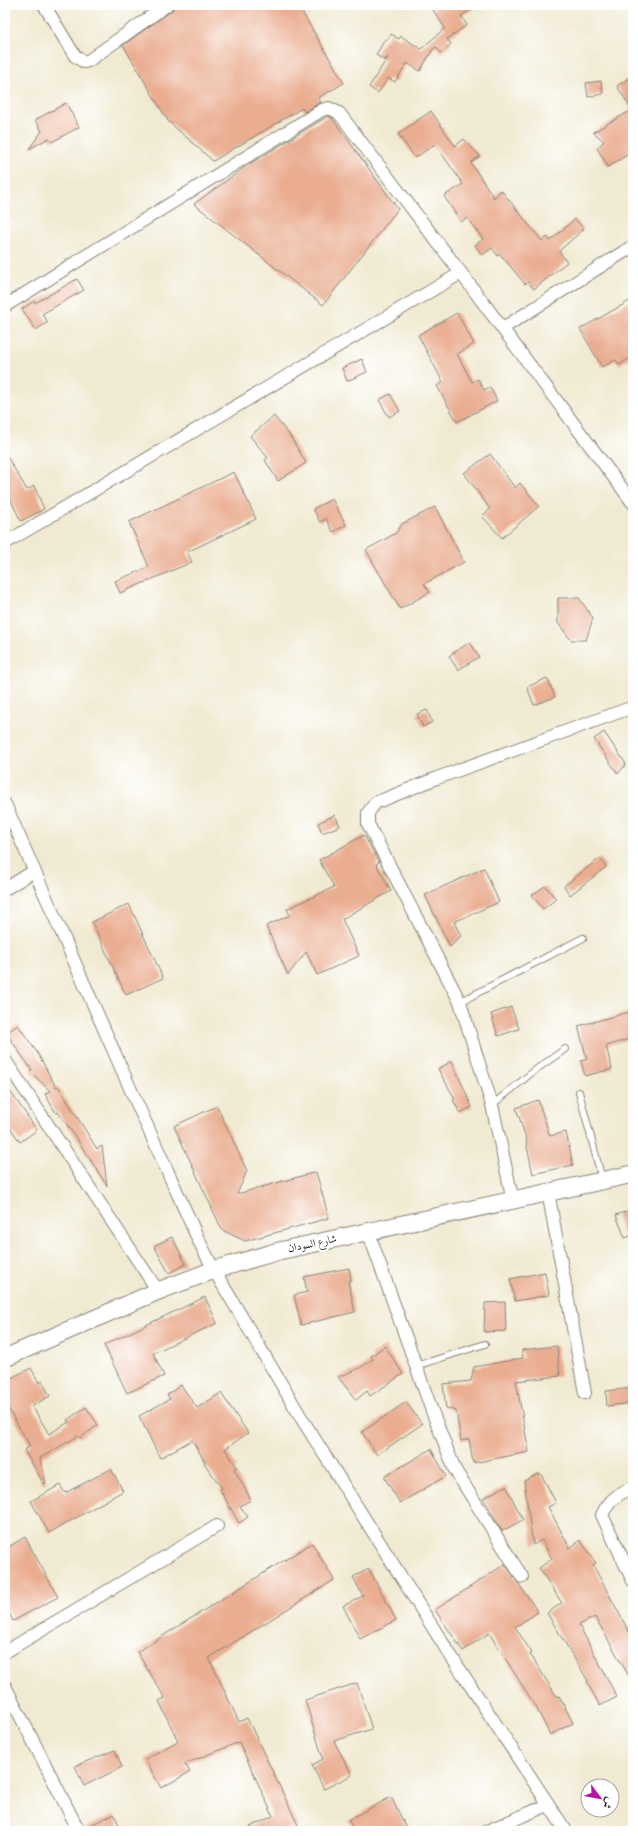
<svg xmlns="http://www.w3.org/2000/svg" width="638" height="1836" viewBox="0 0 638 1836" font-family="'IM FELL Great Primer',Amiri,serif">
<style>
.building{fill:#eaad90}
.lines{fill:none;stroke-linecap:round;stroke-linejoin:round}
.lane-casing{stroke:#868377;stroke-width:8}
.street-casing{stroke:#868377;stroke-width:14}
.secondary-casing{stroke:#868377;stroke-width:19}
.lane{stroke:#fff;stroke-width:6}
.street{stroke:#fff;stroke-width:12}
.secondary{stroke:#fff;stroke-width:17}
.labels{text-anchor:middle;stroke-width:4;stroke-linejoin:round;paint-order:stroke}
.street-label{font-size:11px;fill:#1c1c1c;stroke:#fff}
</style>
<rect width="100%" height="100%" fill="#fff"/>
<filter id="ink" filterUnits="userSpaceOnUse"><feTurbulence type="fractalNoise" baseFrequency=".025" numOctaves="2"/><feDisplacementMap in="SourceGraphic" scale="8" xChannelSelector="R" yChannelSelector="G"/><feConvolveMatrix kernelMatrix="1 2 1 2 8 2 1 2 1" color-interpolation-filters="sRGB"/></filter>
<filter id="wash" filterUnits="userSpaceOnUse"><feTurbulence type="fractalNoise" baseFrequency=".012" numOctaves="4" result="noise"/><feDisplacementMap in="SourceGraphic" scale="16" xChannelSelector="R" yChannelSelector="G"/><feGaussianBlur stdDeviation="0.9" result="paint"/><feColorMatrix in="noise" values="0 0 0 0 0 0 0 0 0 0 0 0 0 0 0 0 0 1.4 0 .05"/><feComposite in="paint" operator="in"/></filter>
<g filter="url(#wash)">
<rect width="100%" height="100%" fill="#f1ead2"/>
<g id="blocks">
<g class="building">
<polygon points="177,5 298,5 344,83 318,98 321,102 305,112 302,108 213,161 168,121 123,45 171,11"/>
<polygon points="441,5 480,5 461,16 467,25 447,39 451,44 441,53 436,47 433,49 420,71 407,63 395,82 388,78 378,93 369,87 388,57 384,60 376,55 385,39 387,40 391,34 399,39 401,36 421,49 445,28 433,10"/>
<polygon points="633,75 633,151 608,167 597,148 604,141 593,132 632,110 617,86"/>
<polygon points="601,81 603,94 588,97 586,83"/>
<polygon points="66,103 79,127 52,142 49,138 29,149 42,131 35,120"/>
<polygon points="431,111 455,146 464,139 480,156 471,163 494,198 501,190 542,241 547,237 550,241 575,219 584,229 559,251 567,262 534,289 528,282 525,284 500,254 498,256 492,248 482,255 475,245 483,239 467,218 461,222 444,196 463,184 435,144 415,158 398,134"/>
<polygon points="328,116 332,118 398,209 323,305 194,204 248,165"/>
<polygon points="77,279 84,290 42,314 48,322 36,330 22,309 34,301 35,303"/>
<polygon points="633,299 633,346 628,349 632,357 619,365 616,360 602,367 580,329"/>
<polygon points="457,313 474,344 457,354 472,382 478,379 484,390 490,387 497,401 457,422 437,386 443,382 418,335"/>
<polygon points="362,359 367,372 347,381 342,368"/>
<polygon points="390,394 400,411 389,417 379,400"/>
<polygon points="274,416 290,436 306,463 278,481 265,460 268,458 250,436"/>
<polygon points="5,453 27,490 34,486 44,509 21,521 5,488"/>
<polygon points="490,454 515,488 520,483 539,506 502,538 482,516 490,509 464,473"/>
<polygon points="234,472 256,519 187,552 192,562 120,593 115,581 149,567 129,522"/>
<polygon points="332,499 346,525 333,532 326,519 320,522 313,509"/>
<polygon points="435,507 464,562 424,584 430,592 400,609 366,550 396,533 402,524"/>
<polygon points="558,598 579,598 593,618 586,640 571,640 558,623"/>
<polygon points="470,642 479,657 458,670 449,656"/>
<polygon points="547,678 555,697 534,705 527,687"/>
<polygon points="427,710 432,722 423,727 417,714"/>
<polygon points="604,732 626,764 618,774 594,739"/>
<polygon points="335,815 340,826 322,833 318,823"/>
<polygon points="364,835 379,862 376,864 391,891 342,919 359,956 317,975 306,952 288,975 266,926 290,915 287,909 334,887 319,860"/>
<polygon points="600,858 606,867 570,895 564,886"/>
<polygon points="484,868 499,902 454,922 461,936 450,947 425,895"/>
<polygon points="545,886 556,899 543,909 532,895"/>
<polygon points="129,904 163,978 126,995 92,922"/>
<polygon points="511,1007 519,1029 498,1036 491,1014"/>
<polygon points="633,1011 633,1038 606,1046 612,1069 585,1076 581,1061 587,1059 578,1026"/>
<polygon points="18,1025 38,1054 56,1087 58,1086 97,1149 102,1146 107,1186 77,1139 58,1112 56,1113 45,1094 50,1091 30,1071 32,1070 6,1033"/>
<polygon points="452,1061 472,1107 460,1113 453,1100 455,1099 438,1069"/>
<polygon points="5,1084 37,1130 20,1142 5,1120"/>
<polygon points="538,1100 550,1136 566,1132 573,1165 533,1174 526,1142 527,1141 516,1108"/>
<polygon points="217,1106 247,1171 237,1194 316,1172 329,1218 245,1241 222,1230 174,1126"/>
<polygon points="633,1209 633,1235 625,1238 616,1215"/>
<polygon points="172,1237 186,1264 169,1273 154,1246"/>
<polygon points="349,1268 351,1280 348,1281 355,1312 301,1325 294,1295 307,1292 304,1277"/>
<polygon points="545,1272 549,1295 515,1301 510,1279"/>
<polygon points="205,1297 217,1323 153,1353 164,1376 127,1393 104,1345"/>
<polygon points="505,1302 506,1331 484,1332 485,1303"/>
<polygon points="385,1346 403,1374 370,1396 367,1391 356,1400 338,1377 360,1368 373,1359 371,1356"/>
<polygon points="557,1346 560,1376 516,1381 529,1452 473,1463 469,1439 461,1441 456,1411 446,1408 443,1384 471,1381 474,1367 523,1358 522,1350"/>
<polygon points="31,1368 39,1383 42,1381 50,1396 32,1406 49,1434 69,1422 67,1420 86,1407 98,1425 80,1438 78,1436 40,1458 46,1483 44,1484 24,1450 30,1446 5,1403 5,1381"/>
<polygon points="181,1385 197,1408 221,1393 248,1433 225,1449 237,1467 234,1469 251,1500 240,1506 248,1517 239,1523 220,1490 222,1488 204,1463 205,1462 192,1440 160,1458 139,1416 170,1399 167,1395"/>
<polygon points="633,1388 633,1403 607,1406 606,1391"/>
<polygon points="406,1402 422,1424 377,1455 362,1432"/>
<polygon points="431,1449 446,1476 400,1503 384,1477"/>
<polygon points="111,1469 123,1491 49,1533 31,1501 60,1485 65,1493"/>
<polygon points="537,1474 541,1474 556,1503 548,1507 570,1548 580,1540 596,1563 593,1565 633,1639 633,1683 595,1617 579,1625 617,1697 600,1706 587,1682 588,1681 547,1613 562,1603 539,1568 552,1559 542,1540 533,1545 524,1481"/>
<polygon points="506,1486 523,1520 502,1531 483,1498"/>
<polygon points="25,1537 58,1597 13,1621 5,1606 5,1592 10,1590 5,1582 5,1549"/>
<polygon points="312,1543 334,1580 209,1658 239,1722 247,1718 298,1825 284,1831 242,1831 273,1816 239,1742 185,1764 190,1772 161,1788 145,1759 178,1741 159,1701 165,1698 137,1652"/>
<polygon points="505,1564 538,1612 515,1627 532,1653 530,1654 557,1697 559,1696 573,1723 550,1735 536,1707 489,1633 463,1651 435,1610"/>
<polygon points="369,1569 396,1620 360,1639 343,1606 363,1596 353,1577"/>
<polygon points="357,1683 372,1729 334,1741 352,1775 324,1789 312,1765 323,1759 305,1700"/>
<polygon points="115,1750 122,1767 84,1786 75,1766"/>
<polygon points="391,1797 406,1827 398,1831 355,1831 348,1820"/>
<polygon points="114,1814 122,1831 86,1831 86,1827"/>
</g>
</g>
</g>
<g filter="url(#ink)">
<use href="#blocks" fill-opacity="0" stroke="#868377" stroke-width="1"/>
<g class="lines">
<g class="lane-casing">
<g id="lane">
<polyline points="460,1002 583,938"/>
<polyline points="579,1092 602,1179"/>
<polyline points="492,1105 534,1071 565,1049"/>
<polyline points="416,1366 485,1344"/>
</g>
</g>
<g class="street-casing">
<g id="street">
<polyline points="44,5 75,56 84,62 88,61 167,5"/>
<polyline points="5,306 322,110 329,108 339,113 461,273 633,503"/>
<polyline points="503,328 633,246"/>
<polyline points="5,543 461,273"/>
<polyline points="5,804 130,1088 199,1241 214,1270 302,1419 447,1650 566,1831"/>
<polyline points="5,889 34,871"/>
<polyline points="5,1060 158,1291"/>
<polyline points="548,1192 585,1393"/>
<polyline points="513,1201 492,1105 460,1002 368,824 368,813 375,803 437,778 633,707"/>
<polyline points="368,1231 432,1411 455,1470 522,1577"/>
<path d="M 633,1487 C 618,1494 609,1500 602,1515 L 633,1581"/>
<polyline points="5,1652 217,1526"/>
<polyline points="5,1686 79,1831"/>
<polyline points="487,1831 548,1805"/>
</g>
</g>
<g class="secondary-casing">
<polyline id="secondary" points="5,1358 158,1291 214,1270 279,1251 633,1174"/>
</g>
<use href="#lane" class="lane"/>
<use href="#street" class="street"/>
<use href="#secondary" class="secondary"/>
</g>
</g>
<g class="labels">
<g class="street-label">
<text transform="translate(312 1243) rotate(-12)" y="4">شارع السودان</text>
</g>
</g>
<rect width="638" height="1836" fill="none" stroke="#fff" stroke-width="20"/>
<g transform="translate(600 1798) rotate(122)"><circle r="19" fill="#ffffff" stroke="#a4a4a4"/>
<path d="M0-3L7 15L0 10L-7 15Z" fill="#b5179e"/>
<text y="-6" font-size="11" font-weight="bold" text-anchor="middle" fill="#1c1c1c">ش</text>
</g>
</svg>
